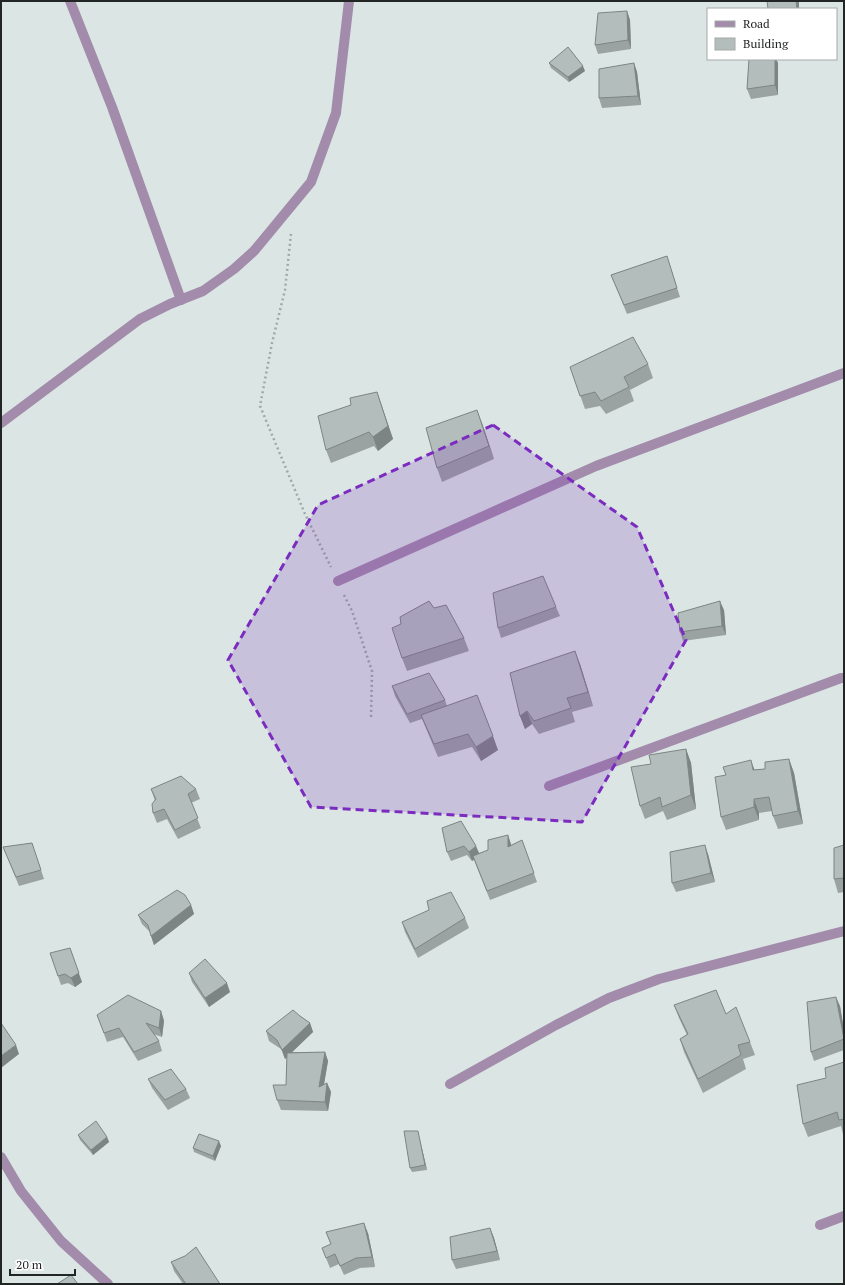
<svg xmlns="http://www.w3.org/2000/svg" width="845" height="1285" viewBox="0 0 845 1285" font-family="'PT Serif',serif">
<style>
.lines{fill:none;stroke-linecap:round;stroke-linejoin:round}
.path{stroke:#a0a9a7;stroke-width:2.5;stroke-dasharray:2 3;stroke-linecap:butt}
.minor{stroke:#a28bab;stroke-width:10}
.wall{fill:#9aa3a2}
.shaded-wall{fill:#7d8584}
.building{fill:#b3bebc;stroke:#7d8584}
.marked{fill:#7b2cbf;fill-opacity:0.2;stroke:#7b2cbf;stroke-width:3;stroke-dasharray:8 5;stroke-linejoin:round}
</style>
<rect width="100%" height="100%" fill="#dbe6e4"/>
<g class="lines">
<g class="path">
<polyline points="291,234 285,290 272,343 260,406 305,514 331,567"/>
<polyline points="344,595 352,611 372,671 371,719"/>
</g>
<g class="minor">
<polyline points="70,1 112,107 181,300"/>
<polyline points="1,423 140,319 170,304 203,291 234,269 254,251 311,182 336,113 349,1"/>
<polyline points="338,581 596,466 844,373"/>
<polyline points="549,786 841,678 844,678"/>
<polyline points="450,1084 556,1025 609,998 659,979 844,931"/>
<polyline points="1,1157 21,1191 61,1241 108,1284"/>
<polyline points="820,1225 844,1216"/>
</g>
</g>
<g class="wall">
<polygon points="627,11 630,20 631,49 598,54 595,45"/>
<polygon points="749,59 776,59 778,63 778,95 751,99 747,89"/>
<polygon points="549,63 585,71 569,82 551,68"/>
<polygon points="634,63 637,72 641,105 602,108 599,98"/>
<polygon points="667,256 680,297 627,314 611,275"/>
<polygon points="648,364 653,378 630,390 634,401 606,414 600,406 585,409 570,367"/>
<polygon points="377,392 393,439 378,451 374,446 331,463 326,450 351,405"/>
<polygon points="482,423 494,459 442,482 437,468"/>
<polygon points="556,607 560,616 501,638 498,628"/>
<polygon points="434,608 464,638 469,651 407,671 402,658 401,624"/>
<polygon points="724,610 726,635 683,641 680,632"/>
<polygon points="580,664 593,706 572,712 575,722 539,734 532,724 525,729 520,716"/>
<polygon points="392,686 445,700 447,706 498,750 481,761 472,747 438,757 422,719 410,723 395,696"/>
<polygon points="686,749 691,763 696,809 667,820 663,811 645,819 640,806 651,764"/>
<polygon points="789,759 794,773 803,824 778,829 773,816 772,811 759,813 759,820 726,830 721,817 726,775 755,770 765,769"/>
<polygon points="151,789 196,789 200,799 191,803 201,828 178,839 167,819 157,823 153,813 155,801"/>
<polygon points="442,828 479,853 488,850 508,835 511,845 522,840 537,882 490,900 474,860 472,861 467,855 451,861 447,852"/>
<polygon points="32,843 44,879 19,886 3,847"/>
<polygon points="844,845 844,892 838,893 834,879"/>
<polygon points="708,854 715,882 676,892 672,883"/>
<polygon points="191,905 194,914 154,945 150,932 142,924 138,915"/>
<polygon points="465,918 469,928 418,958 405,932 402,922"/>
<polygon points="50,953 82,982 75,987 68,983 61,985"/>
<polygon points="189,973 230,992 209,1007 192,982"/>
<polygon points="674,1005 726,1014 750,1042 755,1055 743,1059 746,1069 703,1093 684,1052 680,1039 687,1035 679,1018"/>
<polygon points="840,1006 844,1030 844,1050 814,1061 811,1052"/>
<polygon points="161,1011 164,1021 162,1037 153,1034 159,1041 162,1051 138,1061 123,1037 107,1042 97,1015"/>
<polygon points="300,1016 310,1023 313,1032 292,1052 325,1052 328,1061 324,1084 327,1083 331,1092 328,1111 281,1110 277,1100 286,1085 287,1058 285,1059 281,1049 269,1041 266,1031"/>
<polygon points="844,1062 844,1134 843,1134 841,1126 808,1137 803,1124 826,1078"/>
<polygon points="148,1079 186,1089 190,1098 168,1110 152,1088"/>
<polygon points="78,1135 107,1137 109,1142 93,1155 80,1140"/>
<polygon points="419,1136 427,1170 412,1172 410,1168"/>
<polygon points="221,1146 215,1161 194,1152 193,1148"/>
<polygon points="490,1228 494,1238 500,1260 456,1269 452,1260"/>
<polygon points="326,1232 368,1233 375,1267 360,1268 344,1275 339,1264 330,1268 322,1248 331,1245"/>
<polygon points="185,1256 220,1284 183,1284 174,1271 171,1262"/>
</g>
<g class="shaded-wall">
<polygon points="796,1 799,1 799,9 797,9"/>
<polygon points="627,11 630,20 631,49 628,40"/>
<polygon points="775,59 776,59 778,63 778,95 775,85"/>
<polygon points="634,63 637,72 641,105 638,96"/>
<polygon points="583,66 585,71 569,82 568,77"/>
<polygon points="377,392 393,439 378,451 373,437"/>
<polygon points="477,410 482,423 494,459 489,446"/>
<polygon points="720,601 724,610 726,635 722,626"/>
<polygon points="575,651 580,664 593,706 588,692"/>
<polygon points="527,711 532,724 525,729 520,716"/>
<polygon points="493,736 498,750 481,761 476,747"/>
<polygon points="686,749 691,763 696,809 691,795"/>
<polygon points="789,759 794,773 803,824 798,811"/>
<polygon points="751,760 756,774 753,770"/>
<polygon points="754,799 759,813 759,820 754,807"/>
<polygon points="508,835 511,844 511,856 508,847"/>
<polygon points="705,845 708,854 715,882 711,873"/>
<polygon points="476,846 480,855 472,861 469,852"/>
<polygon points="191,905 194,914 154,945 151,936"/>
<polygon points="70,948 82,982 75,987 71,978"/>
<polygon points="227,983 230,992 209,1007 205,998"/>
<polygon points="836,997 840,1006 844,1030 844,1039"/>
<polygon points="161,1011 164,1021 162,1037 159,1028"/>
<polygon points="310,1023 313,1032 285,1059 282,1050"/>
<polygon points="16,1045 19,1054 1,1068 1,1056"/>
<polygon points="325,1052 328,1061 322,1096 319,1087"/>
<polygon points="327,1083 331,1092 328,1111 325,1102"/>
<polygon points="418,1131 419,1136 427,1170 425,1165"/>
<polygon points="107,1137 109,1142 93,1155 91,1150"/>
<polygon points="219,1141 221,1146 215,1161 213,1156"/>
<polygon points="364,1223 368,1233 375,1267 372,1257"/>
<polygon points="490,1228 494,1238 500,1260 497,1251"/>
</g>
<g class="building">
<polygon points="767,1 796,1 797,9 768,9"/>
<polygon points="627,11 628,40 595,45 598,13"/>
<polygon points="568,47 583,66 568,77 549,63"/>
<polygon points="749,59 775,59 775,85 747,89"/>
<polygon points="634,63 638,96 599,98 599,69"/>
<polygon points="667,256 677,288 624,305 611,275"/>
<polygon points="633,337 648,364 624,377 629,387 601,401 595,392 580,396 570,367"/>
<polygon points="377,392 388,426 373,437 369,432 326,450 318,416 351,405 350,398"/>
<polygon points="477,410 489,446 437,468 426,428"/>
<polygon points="543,576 556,607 498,628 493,593"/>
<polygon points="429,601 434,608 446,605 464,638 402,658 392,628 401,624 400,617"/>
<polygon points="720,601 722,626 680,632 678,613"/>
<polygon points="575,651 588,692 567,698 571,708 534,721 527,711 520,716 510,673"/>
<polygon points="429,673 445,700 407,714 392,686"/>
<polygon points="477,695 493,736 476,747 468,734 434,744 421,715"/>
<polygon points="686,749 691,795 662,807 660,797 640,806 631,767 651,764 649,755"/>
<polygon points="789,759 798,811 773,816 769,797 754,799 754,807 721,817 715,777 726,775 723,767 751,760 753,770 765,769 765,762"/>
<polygon points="181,776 196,789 188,794 198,818 175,830 164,809 153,813 152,804 156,799 151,789"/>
<polygon points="461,821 476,846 469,852 464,846 447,852 442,828"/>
<polygon points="508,835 508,847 522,840 534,873 487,891 473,856 488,850 488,840"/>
<polygon points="32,843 41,870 16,877 3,847"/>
<polygon points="705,845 711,873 672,883 670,852"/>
<polygon points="844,845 844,878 834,879 834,848"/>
<polygon points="177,890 185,895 191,905 151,936 148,925 138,915"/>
<polygon points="451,892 465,918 415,949 402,922 429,910 427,901"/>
<polygon points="70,948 79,973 71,978 65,974 58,976 50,953"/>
<polygon points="205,959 227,983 205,998 189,973"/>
<polygon points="716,990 726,1014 736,1007 750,1042 738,1045 741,1055 698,1079 680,1039 688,1034 674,1005"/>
<polygon points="128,995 161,1011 159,1028 146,1023 159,1041 134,1052 119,1028 104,1033 97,1015"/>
<polygon points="836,997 844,1039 811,1052 807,1002"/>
<polygon points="293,1010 300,1016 310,1023 282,1050 277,1040 266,1031"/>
<polygon points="1,1023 16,1045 1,1056"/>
<polygon points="325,1052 319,1087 327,1083 325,1102 277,1100 273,1085 286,1085 287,1053"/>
<polygon points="844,1062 844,1119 839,1120 837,1112 803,1124 797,1085 826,1078 825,1068"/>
<polygon points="171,1069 186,1089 165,1100 148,1079"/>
<polygon points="96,1121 107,1137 91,1150 78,1135"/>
<polygon points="404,1131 418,1131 425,1165 410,1168"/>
<polygon points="199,1134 219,1141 213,1156 193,1148"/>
<polygon points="364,1223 372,1257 356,1258 340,1266 335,1254 326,1258 322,1248 331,1244 326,1232"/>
<polygon points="490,1228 497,1251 452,1260 450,1237"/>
<polygon points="196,1247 220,1284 186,1284 171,1262 185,1256"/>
<polygon points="71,1275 78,1284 57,1284"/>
</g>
<path class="marked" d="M 493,425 L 637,527 L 686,640 L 582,822 L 311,807 L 228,660 L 318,505 Z"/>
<rect width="845" height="1285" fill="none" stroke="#212524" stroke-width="4"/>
<rect x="707" y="8" width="130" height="52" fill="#ffffff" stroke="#a6a8a7"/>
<rect x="715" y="21" width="20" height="6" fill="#a28bab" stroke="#a6a8a7"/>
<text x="743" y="28" font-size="12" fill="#212524">Road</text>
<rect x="715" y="38" width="20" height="12" fill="#b3bebc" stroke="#a6a8a7"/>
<text x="743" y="48" font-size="12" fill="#212524">Building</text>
<path d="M10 1269v6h65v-6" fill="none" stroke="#212524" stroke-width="2"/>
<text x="16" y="1269" font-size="12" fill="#212524" stroke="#ffffff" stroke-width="3" paint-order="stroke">20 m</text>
</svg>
